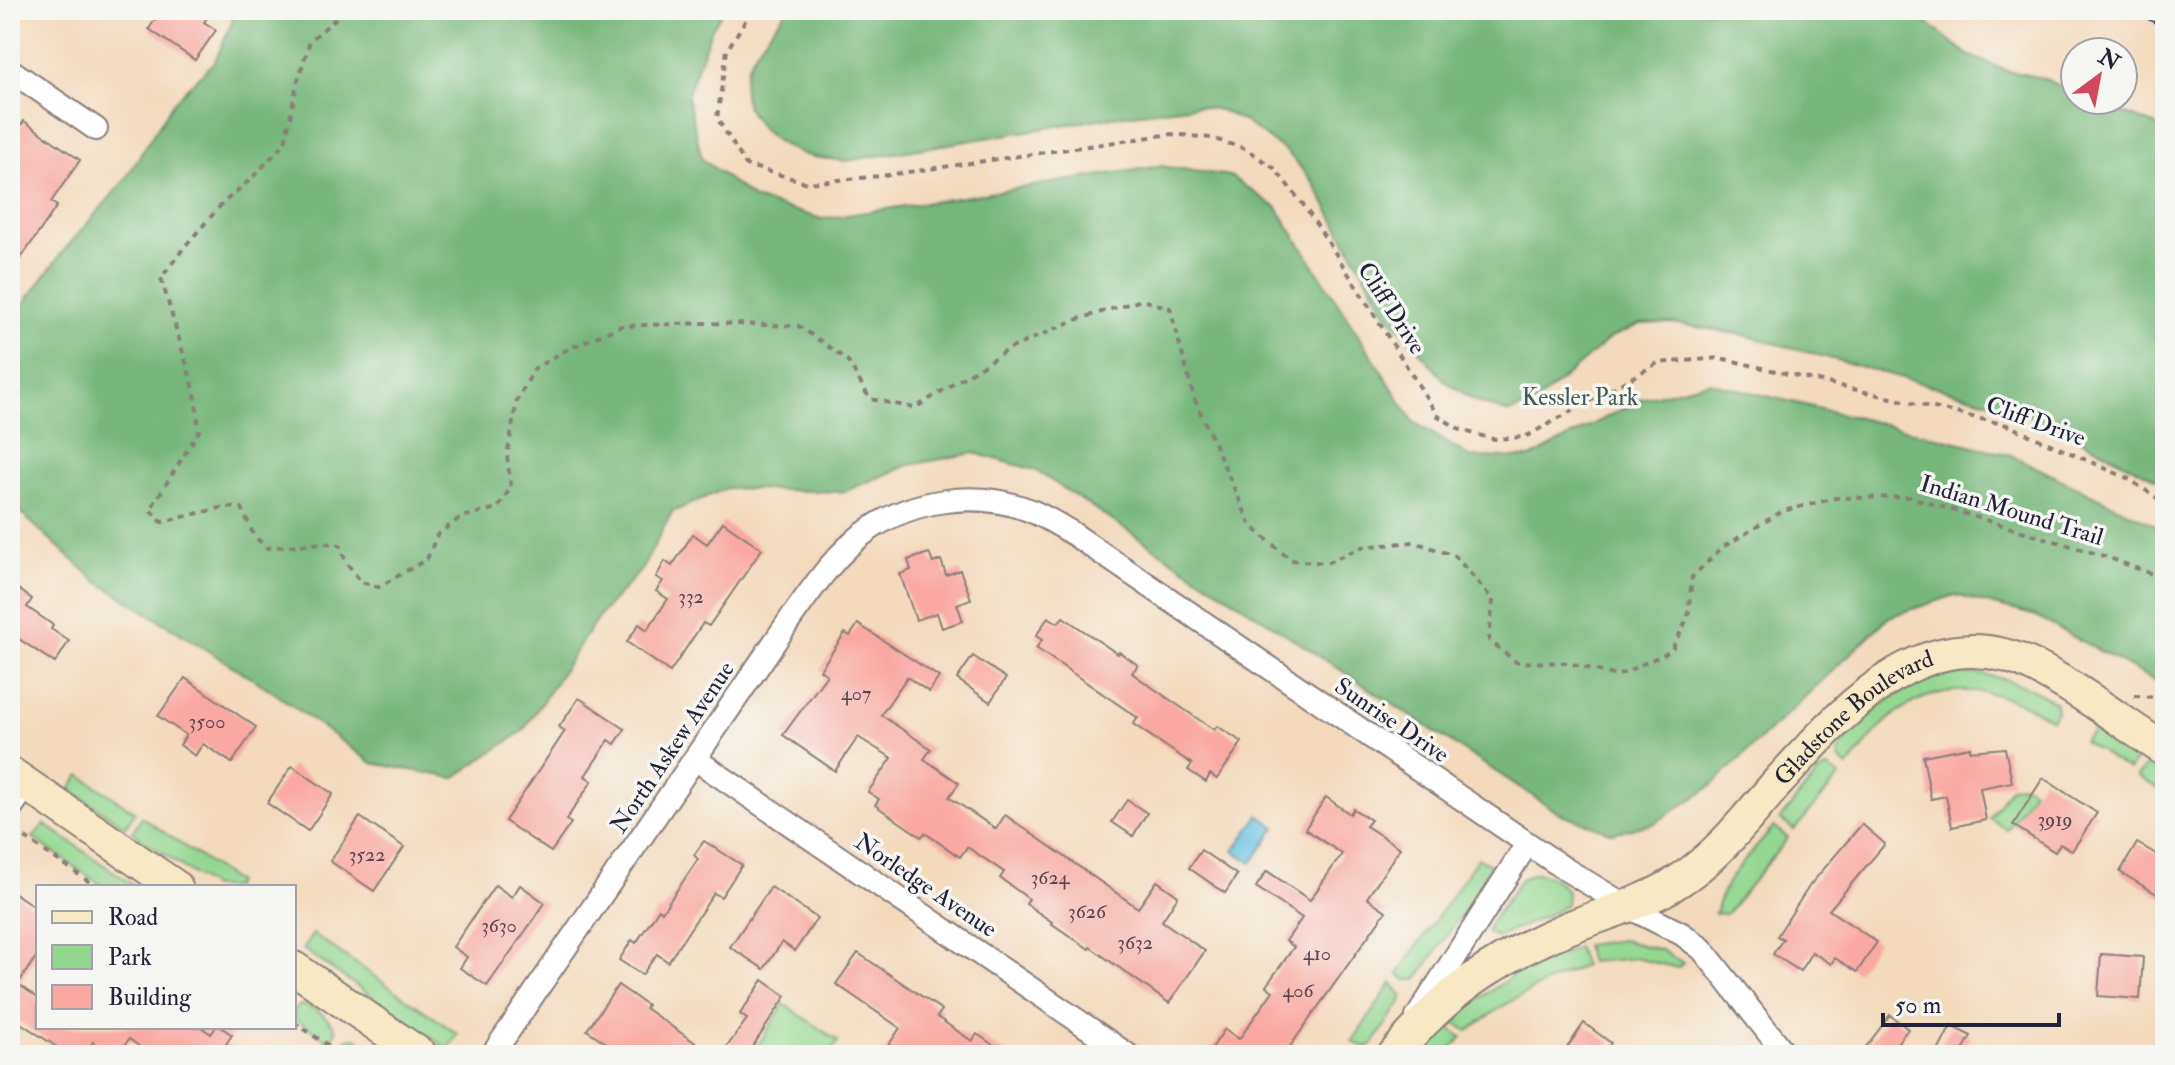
<svg xmlns="http://www.w3.org/2000/svg" width="2175" height="1065" viewBox="0 0 2175 1065" font-family="'IM FELL Double Pica',serif">
<style>
.green{fill:#94d890;stroke:#5b7d66;stroke-width:2}
.forest{fill:#77b87a;stroke:#4c6d5a;stroke-width:2}
.water{fill:#5fc0de;stroke:#40718c;stroke-width:2}
.building{fill:#f9a9a2}
.lines{fill:none;stroke-linecap:round;stroke-linejoin:round}
.street-casing{stroke:#8a7e7b;stroke-width:26}
.secondary-casing{stroke:#8a7e7b;stroke-width:36}
.path{stroke:#8a7e7b;stroke-width:4;stroke-dasharray:6 6;stroke-linecap:butt}
.street{stroke:#fff;stroke-width:22}
.secondary{stroke:#f6e9c3;stroke-width:32}
.rail-casing{stroke:#22223b;stroke-width:9}
.rail{stroke:#f6f6f2;stroke-width:6;stroke-dasharray:18;stroke-linecap:butt}
.labels{text-anchor:middle;stroke-width:7;stroke-linejoin:round;paint-order:stroke}
.number-label{font-size:20px;fill:#584455}
.street-label{font-size:24px;fill:#22223b;stroke:#f6f6f2}
.park-label{font-size:24px;fill:#445954;stroke:#f6f6f2}
</style>
<rect width="100%" height="100%" fill="#f6f6f2"/>
<filter id="ink" filterUnits="userSpaceOnUse"><feTurbulence type="fractalNoise" baseFrequency=".0125" numOctaves="2"/><feDisplacementMap in="SourceGraphic" scale="16" xChannelSelector="R" yChannelSelector="G"/><feConvolveMatrix kernelMatrix="1 2 1 2 8 2 1 2 1" color-interpolation-filters="sRGB"/></filter>
<filter id="wash" filterUnits="userSpaceOnUse"><feTurbulence type="fractalNoise" baseFrequency=".006" numOctaves="4" result="noise"/><feDisplacementMap in="SourceGraphic" scale="32" xChannelSelector="R" yChannelSelector="G"/><feGaussianBlur stdDeviation="1.8" result="paint"/><feColorMatrix in="noise" values="0 0 0 0 0 0 0 0 0 0 0 0 0 0 0 0 0 1.4 0 .05"/><feComposite in="paint" operator="in"/></filter>
<g filter="url(#wash)">
<rect width="100%" height="100%" fill="#f3dabb"/>
<g class="green">
<path d="M 1958,673 C 1995,673 2023,683 2055,702 L 2057,711 L 2052,720 C 1999,687 1941,676 1889,719 C 1874,732 1861,751 1848,767 L 1838,758 C 1837,747 1846,740 1853,732 C 1883,699 1914,680 1958,673 Z"/>
<polygon points="2094,730 2101,730 2133,751 2135,761 2129,770 2083,741"/>
<polygon points="2151,765 2165,771 2165,793 2137,776 2145,767"/>
<polygon points="1828,768 1840,776 1794,830 1780,819 1819,772"/>
<polygon points="80,775 135,812 125,827 70,789"/>
<polygon points="2024,784 2033,790 2007,830 1990,818 2010,787"/>
<polygon points="142,817 236,882 233,887 212,887 132,832"/>
<polygon points="44,824 136,887 104,887 33,838"/>
<path d="M 1774,827 L 1788,838 L 1729,911 L 1725,914 L 1715,913 C 1723,879 1752,853 1774,827 Z"/>
<polygon points="1478,858 1490,865 1484,881 1417,979 1406,980 1398,974"/>
<path d="M 1535,873 C 1547,873 1561,881 1567,892 L 1566,904 L 1557,911 L 1498,937 L 1487,933 L 1490,924 L 1521,879 Z"/>
<polygon points="313,934 458,1034 448,1049 303,949"/>
<polygon points="1622,940 1661,950 1683,963 1678,968 1635,958 1590,962 1585,945"/>
<path d="M 1577,947 L 1584,966 C 1539,985 1506,1001 1468,1031 L 1454,1022 L 1460,1012 L 1514,975 Z"/>
<polygon points="1392,983 1402,995 1401,1002 1373,1044 1366,1047 1352,1042"/>
<polygon points="784,1004 838,1041 829,1055 752,1055"/>
<path d="M 300,1005 C 313,1005 332,1019 336,1031 L 330,1042 L 294,1018 L 294,1011 Z"/>
<polygon points="1447,1027 1462,1037 1445,1055 1418,1055 1432,1038"/>
<polygon points="356,1038 380,1055 349,1055 339,1048 348,1039"/>
</g>
<g class="forest">
<polygon points="230,10 724,10 711,30 687,96 702,159 754,199 822,219 1161,166 1230,176 1277,208 1414,422 1470,457 1530,458 1641,399 1709,382 2011,455 2159,527 2165,531 2165,686 2033,615 1955,595 1889,617 1709,788 1653,824 1612,833 1559,813 1035,470 974,453 909,465 843,492 727,488 672,512 642,569 598,617 523,731 454,778 372,763 269,689 95,580 21,513 10,497 10,322 62,253 124,181 175,100 215,61 233,20"/>
<path d="M 787,10 L 1911,10 L 1968,55 L 2007,71 L 2043,78 L 2075,93 L 2075,100 L 2090,100 L 2165,129 L 2165,484 L 2059,428 L 2002,405 L 1744,335 L 1673,323 L 1640,324 L 1610,338 L 1535,403 L 1509,413 L 1475,401 L 1445,381 L 1387,314 L 1313,182 L 1288,153 L 1245,122 L 1221,110 L 1196,106 L 1124,115 L 846,161 C 832,159 816,159 803,154 C 769,142 734,111 746,72 C 753,49 773,29 787,10 Z"/>
</g>
<polygon class="water" points="1259,815 1276,827 1252,863 1234,851"/>
<g id="blocks">
<g class="building">
<polygon points="161,10 213,10 204,22 216,30 195,60 149,29"/>
<polygon points="24,121 80,160 51,202 57,206 10,274 10,142"/>
<polygon points="723,522 762,549 709,626 703,623 670,672 627,642 639,624 647,630 668,599 656,591 663,581 656,577 665,561 672,566 693,534 707,544"/>
<polygon points="929,553 933,563 941,560 946,575 960,570 971,599 957,604 963,621 942,628 937,613 916,620 900,574 911,570 908,560"/>
<polygon points="10,583 32,599 27,607 53,625 51,629 69,641 55,663 10,633"/>
<polygon points="1048,617 1058,623 1063,617 1118,654 1119,652 1138,665 1132,673 1140,679 1214,730 1217,726 1242,742 1217,779 1210,774 1206,782 1188,770 1192,764 1133,724 1138,718 1036,648 1042,640 1036,636"/>
<polygon points="858,624 939,677 929,692 907,677 881,715 931,749 924,759 959,783 949,797 996,829 1005,815 1138,908 1157,881 1178,896 1162,921 1205,951 1169,1003 1090,947 1089,949 1051,923 1052,922 1026,904 1029,899 1000,878 1004,872 967,847 960,857 925,833 921,837 875,805 879,799 868,792 892,758 858,737 835,771 783,735 827,675 820,670 845,633 850,636"/>
<polygon points="973,656 1006,678 990,702 957,679"/>
<polygon points="185,678 256,727 232,763 203,744 195,756 180,745 186,735 158,716"/>
<polygon points="579,698 625,729 615,744 609,740 585,776 592,781 566,820 571,823 551,852 505,821 565,731 559,727"/>
<polygon points="1970,747 1970,751 2005,748 2012,782 1980,788 1986,820 1952,827 1946,796 1931,799 1923,756"/>
<polygon points="292,766 333,794 308,831 267,803"/>
<polygon points="2043,778 2097,813 2072,851 2060,844 2055,852 2013,825"/>
<polygon points="1326,797 1350,814 1353,809 1371,820 1366,826 1400,848 1367,898 1386,911 1284,1055 1207,1055 1225,1029 1239,1039 1273,991 1266,986 1294,947 1286,941 1302,918 1256,887 1267,871 1310,900 1342,854 1305,829"/>
<polygon points="1127,800 1147,813 1133,836 1112,822"/>
<polygon points="360,817 404,847 374,891 330,861"/>
<polygon points="1862,824 1885,844 1829,910 1877,942 1857,972 1835,958 1831,964 1812,952 1800,971 1773,954 1783,939 1777,936 1810,885"/>
<polygon points="704,841 742,865 721,897 714,893 668,962 657,954 642,975 619,960 632,940 636,943 659,909 662,912 698,859 694,855"/>
<polygon points="2137,843 2165,859 2165,899 2120,872"/>
<polygon points="1201,850 1237,875 1225,893 1189,868"/>
<polygon points="495,885 512,897 520,885 545,903 487,986 460,968 467,957 453,947"/>
<polygon points="771,887 817,918 795,951 782,942 764,969 730,947"/>
<polygon points="10,890 38,909 38,954 18,984 38,998 38,1027 201,1027 211,1034 216,1027 221,1027 232,1035 226,1044 241,1055 151,1055 129,1039 118,1055 111,1055 93,1042 84,1055 69,1055 10,1016"/>
<polygon points="858,953 942,1010 937,1017 972,1041 977,1034 1008,1055 882,1055 900,1028 836,984"/>
<polygon points="2101,954 2143,957 2140,999 2098,996"/>
<polygon points="763,980 786,996 747,1055 721,1055 747,1019 740,1014"/>
<polygon points="618,985 647,1005 645,1008 713,1055 624,1055 587,1030"/>
<polygon points="1890,1015 1908,1029 1898,1042 1915,1055 1860,1055"/>
<polygon points="1584,1023 1611,1043 1603,1055 1562,1055"/>
<polygon points="1951,1026 1971,1036 1960,1055 1936,1055"/>
</g>
</g>
</g>
<g filter="url(#ink)">
<use href="#blocks" fill-opacity="0" stroke="#8a7e7b" stroke-width="2"/>
<g class="lines">
<g class="street-casing">
<g id="street">
<polyline points="10,70 96,129"/>
<polyline points="695,759 1128,1055"/>
<polyline points="10,809 27,785"/>
<polyline points="1417,1017 1527,844"/>
<path d="M 492,1055 L 789,621 C 812,589 836,552 870,529 C 913,500 973,491 1023,508 C 1040,513 1057,524 1072,533 L 1565,869 L 1626,906 L 1682,934 L 1702,949 L 1786,1055"/>
</g>
</g>
<g class="secondary-casing">
<g id="secondary">
<polyline points="10,773 176,887"/>
<polyline points="294,968 421,1055"/>
<path id="s1" d="M 1394,1055 C 1444,993 1496,958 1568,928 C 1605,913 1646,903 1680,880 C 1719,855 1747,817 1778,782 C 1844,710 1928,611 2037,668 C 2082,691 2123,723 2165,750"/>
</g>
</g>
<g class="path">
<polyline points="345,10 310,41 297,83 285,143 251,179 223,203 186,245 161,278 195,393 199,431 150,510 162,522 224,507 242,508 254,536 267,548 325,543 340,545 346,562 361,582 379,587 427,559 437,535 461,517 498,508 511,487 507,456 517,400 535,368 568,349 621,326 706,323 799,326 847,360 870,399 915,408 1007,350 1075,320 1142,300 1170,308 1194,398 1251,526 1291,560 1326,563 1363,547 1414,542 1455,556 1493,600 1489,640 1516,662 1569,663 1617,676 1671,651 1688,617 1692,577 1723,547 1783,511 1836,498 1910,497 2107,557 2165,579"/>
<polyline points="752,10 727,50 717,118 746,165 808,183 881,176 1171,134 1211,138 1246,149 1274,168 1302,203 1334,251 1438,416 1461,430 1493,439 1525,437 1658,363 1720,358 2007,425 2127,478 2165,503"/>
<polyline points="2134,696 2157,697 2165,704"/>
<polyline points="15,831 97,887"/>
<polyline points="294,1022 342,1055"/>
</g>
<use href="#street" class="street"/>
<use href="#secondary" class="secondary"/>
<g class="rail-casing">
<polyline id="rail" points="2139,10 2165,24"/>
</g>
<use href="#rail" class="rail"/>
</g>
</g>
<g class="labels">
<g class="number-label">
<text x="691" y="603">332</text>
<text x="856" y="700">407</text>
<text x="207" y="728">3500</text>
<text x="2055" y="826">3919</text>
<text x="367" y="861">3522</text>
<text x="1050" y="884">3624</text>
<text x="1087" y="918">3626</text>
<text x="499" y="932">3630</text>
<text x="1135" y="949">3632</text>
<text x="1317" y="960">410</text>
<text x="1298" y="997">406</text>
</g>
<g class="street-label">
<text transform="translate(1392 308) rotate(57)" y="8">Cliff Drive</text>
<text transform="translate(2036 421) rotate(20)" y="8">Cliff Drive</text>
<text transform="translate(2012 510) rotate(17)" y="8">Indian Mound Trail</text>
<text transform="translate(1392 720) rotate(34)" y="8">Sunrise Drive</text>
<text dy="8" stroke="none"><textPath href="#s1" startOffset="580">Gladstone Boulevard</textPath></text>
<text transform="translate(672 747) rotate(-56)" y="8">North Askew Avenue</text>
<text transform="translate(926 885) rotate(34)" y="8">Norledge Avenue</text>
</g>
<g class="park-label">
<text x="1580" y="405">Kessler Park</text>
</g>
</g>
<rect width="2175" height="1065" fill="none" stroke="#f6f6f2" stroke-width="40"/>
<rect x="36" y="885" width="260" height="144" fill="#f6f6f2" stroke="#a1a1a9" stroke-width="2"/>
<rect x="52" y="911" width="40" height="12" fill="#f6e9c3" stroke="#a1a1a9" stroke-width="2"/>
<text x="108" y="925" font-size="24" fill="#22223b">Road</text>
<rect x="52" y="945" width="40" height="24" fill="#94d890" stroke="#a1a1a9" stroke-width="2"/>
<text x="108" y="965" font-size="24" fill="#22223b">Park</text>
<rect x="52" y="985" width="40" height="24" fill="#f9a9a2" stroke="#a1a1a9" stroke-width="2"/>
<text x="108" y="1005" font-size="24" fill="#22223b">Building</text>
<g transform="translate(2099 76) rotate(32)"><circle r="38" fill="#f6f6f2" stroke="#a1a1a9" stroke-width="2"/>
<path d="M0-6L14 30L0 20L-14 30Z" fill="#d1495b"/>
<text y="-12" font-size="22" font-weight="bold" text-anchor="middle" fill="#22223b">N</text>
</g>
<path d="M1883 1013v12h176v-12" fill="none" stroke="#22223b" stroke-width="4"/>
<text x="1895" y="1013" font-size="24" fill="#22223b" stroke="#f6f6f2" stroke-width="6" paint-order="stroke">50 m</text>
</svg>
